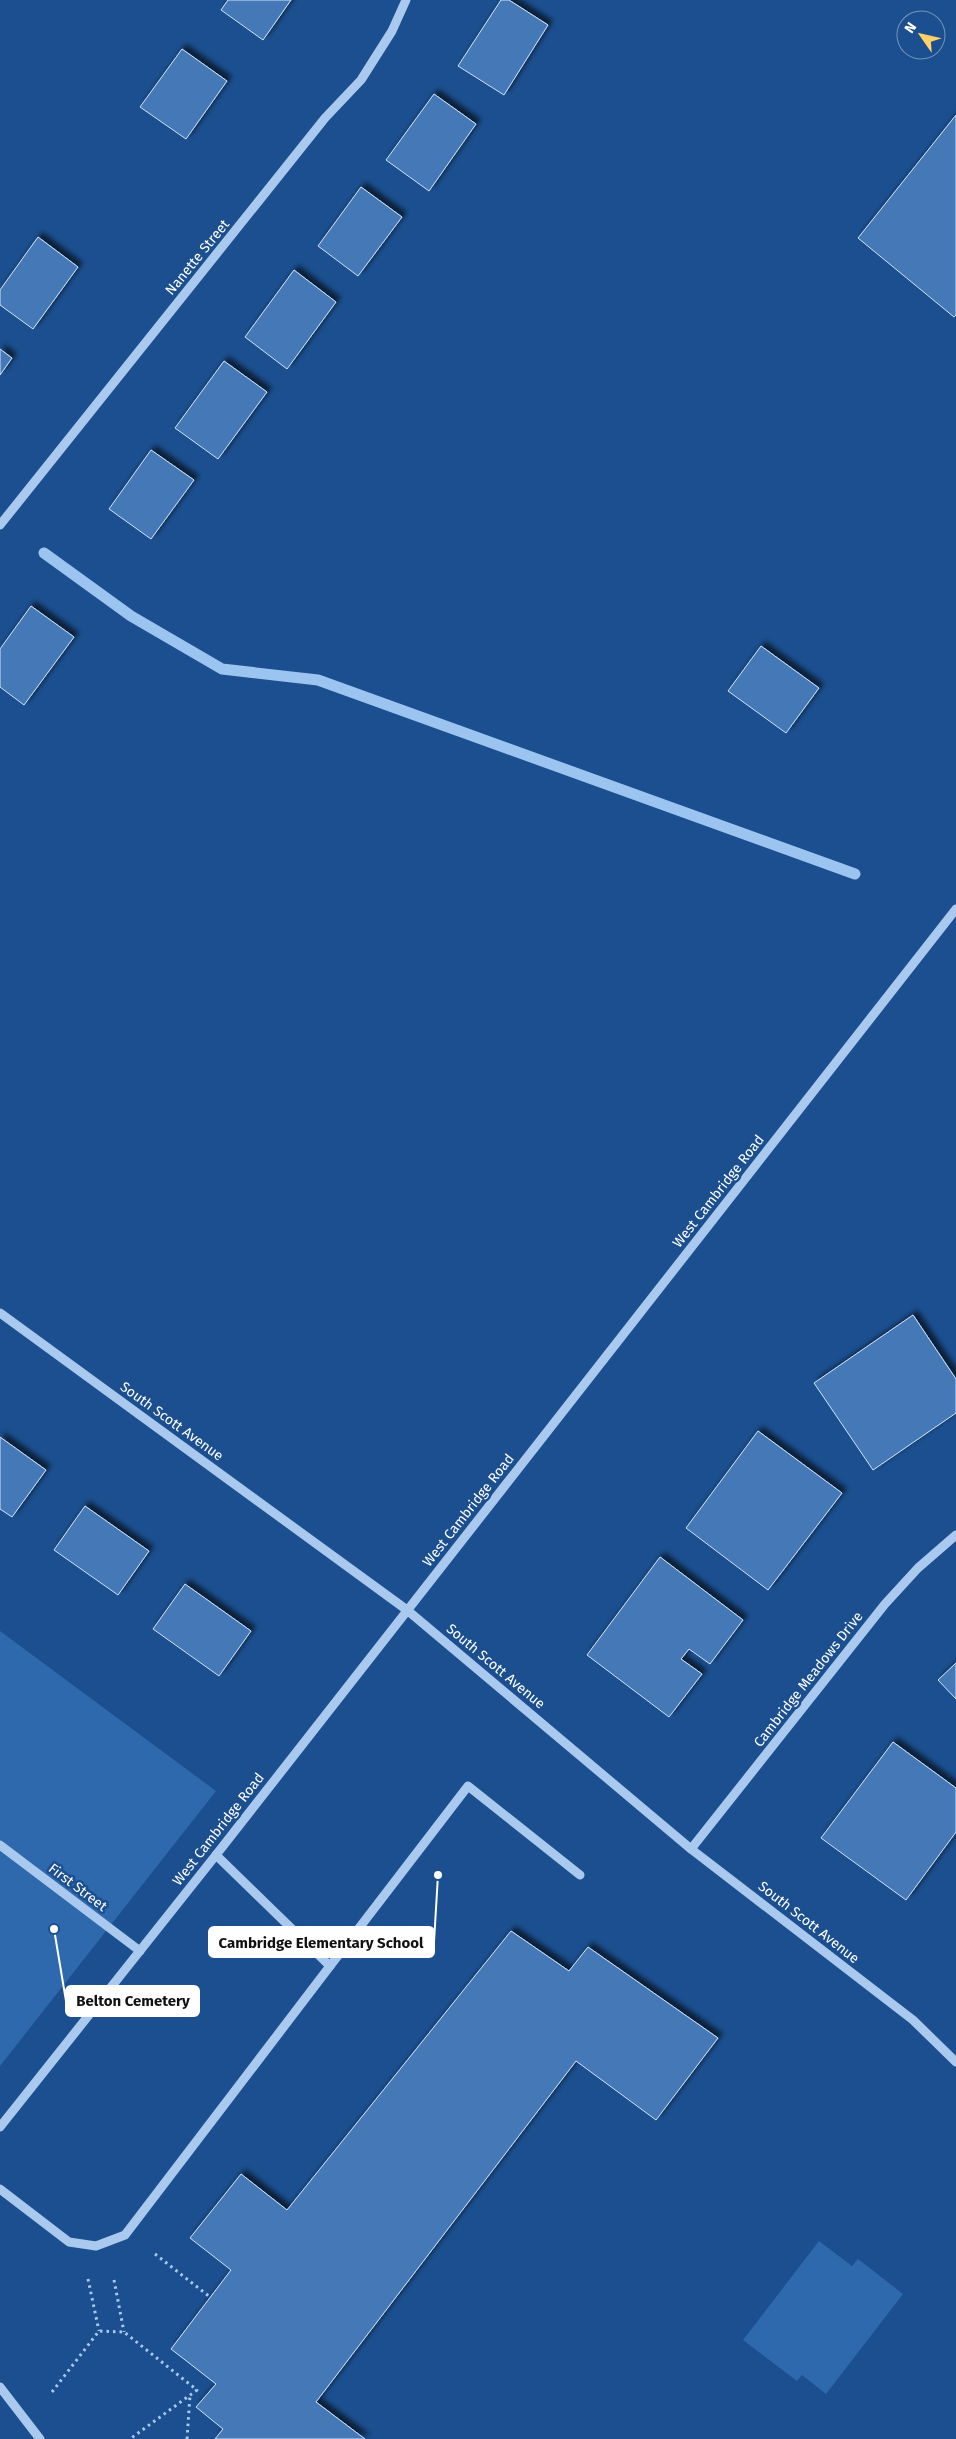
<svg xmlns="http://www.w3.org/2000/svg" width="956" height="2439" viewBox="0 0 956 2439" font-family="'Fira Sans',sans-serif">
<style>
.green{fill:#2e69ad}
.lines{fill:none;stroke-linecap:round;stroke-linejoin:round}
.stream{stroke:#9cc4f0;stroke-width:11}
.building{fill:#4478b7;stroke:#cfe3fa;filter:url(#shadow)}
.path{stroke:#a9c9ee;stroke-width:3;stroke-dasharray:2.5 4;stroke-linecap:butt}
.minor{stroke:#a9c9ee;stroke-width:9}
.labels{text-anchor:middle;stroke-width:5;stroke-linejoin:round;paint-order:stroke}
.street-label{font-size:14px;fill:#fff;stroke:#1b4f8f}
.leader{fill:none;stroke:#fff;stroke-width:2}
.callout-dot{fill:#fff;stroke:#1b4f8f;stroke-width:2}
.callout{fill:#fff;stroke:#fff;stroke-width:2}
.callout-label{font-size:15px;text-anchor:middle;font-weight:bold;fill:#111}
</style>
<defs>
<filter id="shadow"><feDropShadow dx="4.5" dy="-4.5" stdDeviation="2.5" flood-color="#0009"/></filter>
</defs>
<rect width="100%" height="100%" fill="#1b4f8f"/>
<g class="green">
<polygon points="0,1631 216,1791 0,2066"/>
<polygon points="819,2241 852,2266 858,2259 903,2294 826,2394 802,2375 797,2381 743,2340"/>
</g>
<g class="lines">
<polyline class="stream" points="44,553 131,616 222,669 318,680 855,874"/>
</g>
<g class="building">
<polygon points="228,0 291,0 263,40 221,10"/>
<polygon points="501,0 509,0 548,25 504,95 458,66"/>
<polygon points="182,49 227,81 186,139 140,107"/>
<polygon points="434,94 476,124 429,191 386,160"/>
<polygon points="956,115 956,315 954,317 858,238"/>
<polygon points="361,187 402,217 358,276 318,246"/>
<polygon points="38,237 78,267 33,329 0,305 0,290"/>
<polygon points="294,270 336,302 287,369 245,337"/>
<polygon points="0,349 12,358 0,375"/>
<polygon points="224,361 267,392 218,459 175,428"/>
<polygon points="151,450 194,480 151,539 109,509"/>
<polygon points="31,606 74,637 24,705 0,687 0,649"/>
<polygon points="761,646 819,688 786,733 728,691"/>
<polygon points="913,1315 956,1379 956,1413 873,1470 814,1383"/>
<polygon points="758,1431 842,1493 768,1590 686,1528"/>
<polygon points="0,1437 46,1470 12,1517 0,1509"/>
<polygon points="85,1506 149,1551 118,1595 54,1550"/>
<polygon points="660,1557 743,1620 710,1664 689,1649 681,1659 702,1674 669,1717 587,1655"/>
<polygon points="185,1584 251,1631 219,1676 153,1629"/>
<polygon points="956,1663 956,1699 938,1680"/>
<polygon points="893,1742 956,1788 956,1832 906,1900 821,1838"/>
<polygon points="511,1931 569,1971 588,1947 718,2038 656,2120 576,2061 316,2402 365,2439 215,2439 223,2429 196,2407 216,2384 171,2349 231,2270 190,2238 241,2174 287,2210"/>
</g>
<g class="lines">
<g class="path">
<polyline points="155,2254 210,2297"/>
<polyline points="88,2279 99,2331"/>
<polyline points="114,2280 124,2332"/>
<polyline points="52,2392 99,2331 124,2332 197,2390 130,2439"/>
<polyline points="187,2439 190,2395"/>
</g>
<g class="minor">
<polyline points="0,525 325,118 361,80 392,31 406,0"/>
<polyline points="0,1313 407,1610 691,1849 913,2020 956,2062"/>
<polyline points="0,1845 140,1951"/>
<polyline points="691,1849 885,1604 918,1568 956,1535"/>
<polyline points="330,1966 468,1786 580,1875"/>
<polyline points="0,2127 216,1855 956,909"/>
<polyline points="0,2189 69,2242 96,2246 125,2235 330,1966 216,1855"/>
<polyline points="0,2387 40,2439"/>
</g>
</g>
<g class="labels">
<g class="street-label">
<text transform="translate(197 257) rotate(-51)" y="5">Nanette Street</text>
<text transform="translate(718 1191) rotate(-52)" y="5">West Cambridge Road</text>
<text transform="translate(172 1421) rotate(36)" y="5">South Scott Avenue</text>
<text transform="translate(468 1510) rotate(-52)" y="5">West Cambridge Road</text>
<text transform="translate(496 1666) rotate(40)" y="5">South Scott Avenue</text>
<text transform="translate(808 1679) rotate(-52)" y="5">Cambridge Meadows Drive</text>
<text transform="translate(218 1829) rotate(-52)" y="5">West Cambridge Road</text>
<text transform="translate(78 1887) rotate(37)" y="5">First Street</text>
<text transform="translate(809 1922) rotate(38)" y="5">South Scott Avenue</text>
</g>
</g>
<path class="leader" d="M438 1875L434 1942M54 1929L66 2001"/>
<g class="callout-dot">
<circle cx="438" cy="1875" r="5"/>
<circle cx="54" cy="1929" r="5"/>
</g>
<g class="callout">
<rect x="209" y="1927" width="225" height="30" rx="5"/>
<rect x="66" y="1986" width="133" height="30" rx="5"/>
</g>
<g class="callout-label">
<text x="321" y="1948">Cambridge Elementary School</text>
<text x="133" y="2006">Belton Cemetery</text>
</g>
<g transform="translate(921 35) rotate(304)"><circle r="24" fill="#1b4f8f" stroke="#7695bc"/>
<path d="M0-4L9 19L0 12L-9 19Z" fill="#ffd166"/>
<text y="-8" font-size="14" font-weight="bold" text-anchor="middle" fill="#ffffff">N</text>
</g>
</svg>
